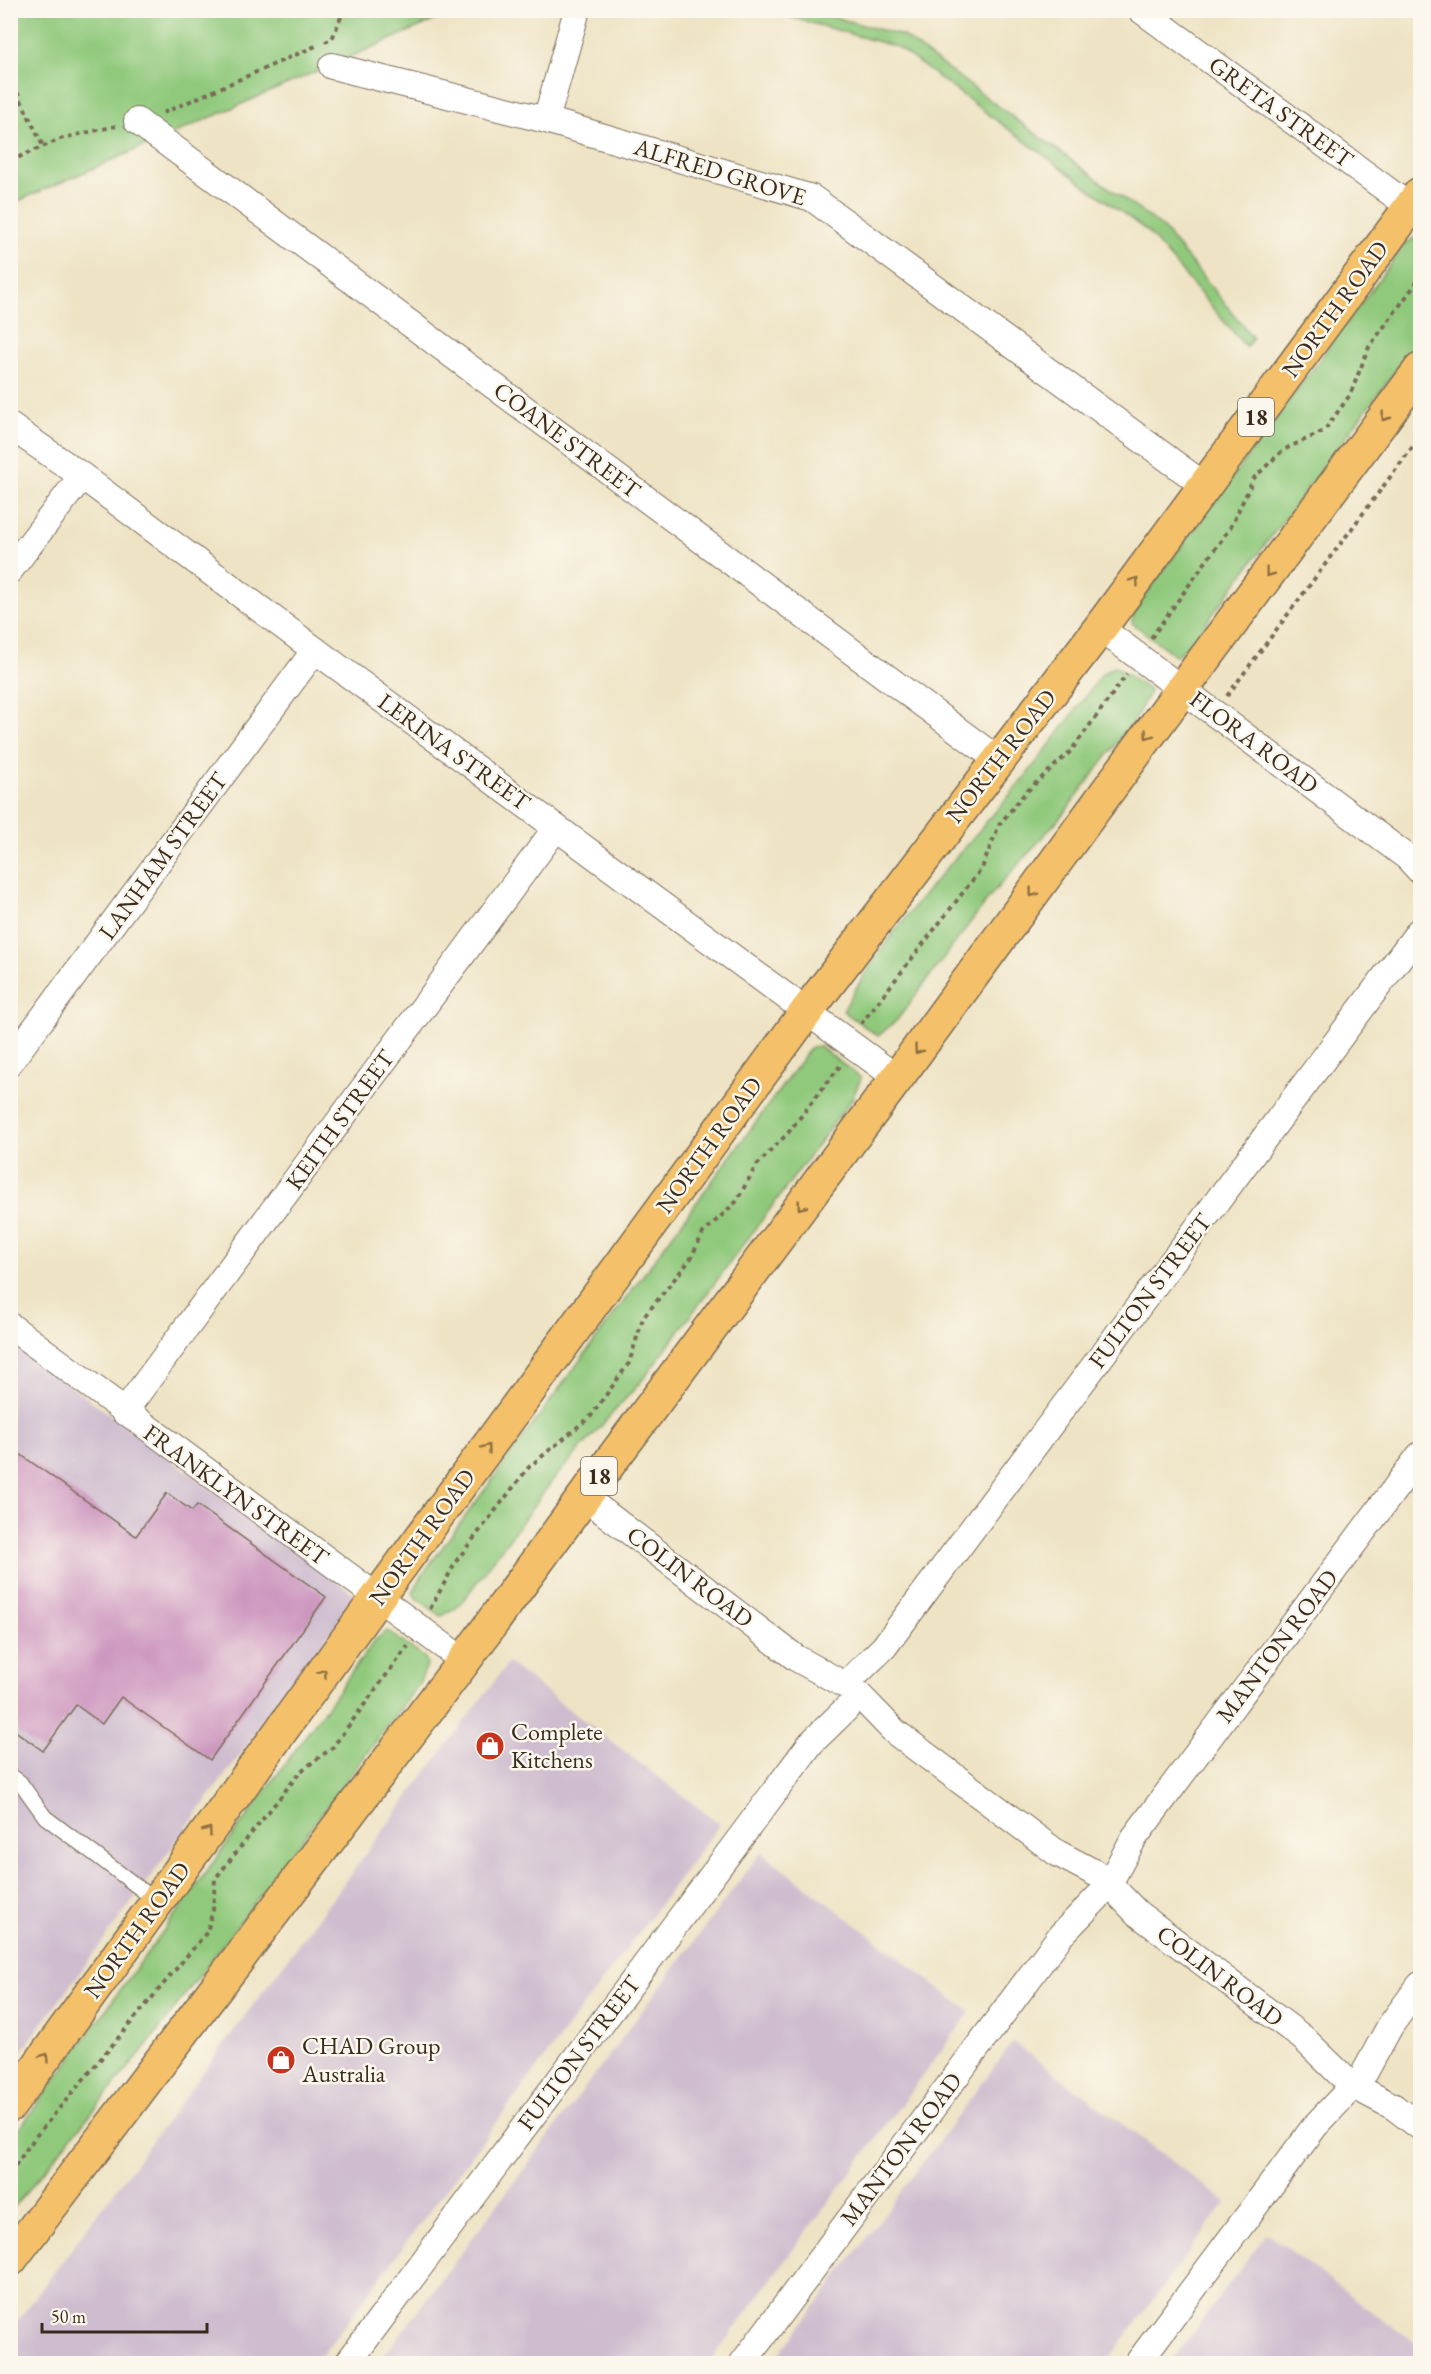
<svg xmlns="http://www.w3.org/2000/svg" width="1431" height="2374" viewBox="0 0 1431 2374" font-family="'EB Garamond',serif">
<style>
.industrial{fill:#cfbdcf}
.green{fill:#90c97c;stroke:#667a4d;stroke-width:1.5}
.building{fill:#cc94be}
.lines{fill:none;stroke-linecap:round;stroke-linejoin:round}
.lane-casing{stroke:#7a6b58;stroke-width:16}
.street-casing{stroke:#7a6b58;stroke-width:28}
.highway-casing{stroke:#7a6b58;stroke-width:36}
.path{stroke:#7a6b58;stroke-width:4;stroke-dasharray:4.5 4.5;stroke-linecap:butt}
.lane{stroke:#fff;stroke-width:14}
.street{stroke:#fff;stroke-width:26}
.highway{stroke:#f4c16a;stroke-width:33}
.oneway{stroke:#8e6e40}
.labels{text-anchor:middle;stroke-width:5;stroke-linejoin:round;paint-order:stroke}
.shield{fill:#fbf7ec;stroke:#75685c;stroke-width:1.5}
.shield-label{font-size:22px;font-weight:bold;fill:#3b2a1e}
.street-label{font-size:24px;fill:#3b2a1e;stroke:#fbf7ec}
.poi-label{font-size:24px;fill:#3b2a1e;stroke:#fbf7ec;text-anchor:start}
</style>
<rect width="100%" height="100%" fill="#fbf7ec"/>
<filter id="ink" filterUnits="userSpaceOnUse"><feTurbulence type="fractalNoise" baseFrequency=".0167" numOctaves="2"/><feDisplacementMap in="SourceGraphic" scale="12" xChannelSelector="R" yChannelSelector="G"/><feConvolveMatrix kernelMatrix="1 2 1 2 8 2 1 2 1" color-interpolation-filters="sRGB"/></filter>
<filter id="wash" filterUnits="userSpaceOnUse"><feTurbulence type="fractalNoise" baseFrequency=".008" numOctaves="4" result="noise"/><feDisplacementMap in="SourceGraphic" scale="24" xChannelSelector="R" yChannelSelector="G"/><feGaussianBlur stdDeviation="1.35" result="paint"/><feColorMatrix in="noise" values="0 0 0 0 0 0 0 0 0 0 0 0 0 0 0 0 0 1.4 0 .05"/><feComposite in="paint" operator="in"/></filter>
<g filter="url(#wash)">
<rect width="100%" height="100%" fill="#eee3c4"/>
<g class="industrial">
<polygon points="11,1342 357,1596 11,2066"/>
<polygon points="508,1663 720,1824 316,2363 14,2363 11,2361 11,2330"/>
<polygon points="761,1852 970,2012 709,2363 379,2363"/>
<polygon points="1013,2042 1226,2202 1106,2363 773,2363"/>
<polygon points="1267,2233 1420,2347 1420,2363 1170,2363"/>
</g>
<g class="green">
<polygon points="11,10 456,11 11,204"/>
<polygon points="768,11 812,11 903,36 1162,227 1253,338 1246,347 1147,231 897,47"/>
<polygon points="1416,237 1420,240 1420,338 1192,642 1176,656 1132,623 1133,615 1146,594 1405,244"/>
<path d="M 1115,666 L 1150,691 L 1135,719 L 1064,813 L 991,895 L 897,1020 L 878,1036 L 843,1011 C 888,928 954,861 1014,790 C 1046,753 1073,712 1103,673 Z"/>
<polygon points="819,1046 861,1078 852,1099 644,1378 552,1481 462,1602 454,1610 441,1616 416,1598 413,1592 425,1571 811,1047"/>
<polygon points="387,1631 425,1658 427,1665 419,1684 148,2044 11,2211 11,2140 376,1639"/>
</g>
<g id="blocks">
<polygon class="building" points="10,1447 136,1536 167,1493 192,1511 197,1505 326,1597 210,1760 121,1697 102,1724 76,1705 43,1751 10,1727"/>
</g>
</g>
<g filter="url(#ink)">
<use href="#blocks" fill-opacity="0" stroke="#7a6b58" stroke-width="1.5"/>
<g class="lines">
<g class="lane-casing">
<polyline id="lane" points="10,1775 20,1782 45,1817 158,1902"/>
</g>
<g class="street-casing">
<g id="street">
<polyline points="1141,10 1420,214"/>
<polyline points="332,66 546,120 812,198 1205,486"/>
<polyline points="546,120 577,10"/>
<polyline points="137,121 998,760"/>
<polyline points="10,426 82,476 315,650 897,1078"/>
<polyline points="10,570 82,476"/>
<polyline points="1100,628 1407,857 1420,871"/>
<polyline points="10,1062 315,650"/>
<polyline points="10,1326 464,1661"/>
<polyline points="124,1412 556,828"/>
<polyline points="584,1497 796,1658 843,1684"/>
<polyline points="846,1684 884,1647 1420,930"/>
<polyline points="860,1696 895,1732 1057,1853 1095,1873"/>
<polyline points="1110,1882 1134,1838 1420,1455"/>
<polyline points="1110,1885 1137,1913 1303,2038 1341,2075"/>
<polyline points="1365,2072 1390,2026 1420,1985"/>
<polyline points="1356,2087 1394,2107 1420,2127"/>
<polyline points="347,2364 811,1743 846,1709"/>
<polyline points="742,2364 1061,1935 1099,1896"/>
<polyline points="1137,2364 1315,2126 1352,2087"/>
</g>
</g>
<g class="highway-casing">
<g id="highway">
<polyline points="10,2105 377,1598 807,1011 1100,628 1420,194"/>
<polyline points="10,2260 464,1661 584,1497 897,1078 1183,688 1420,370"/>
</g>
</g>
<g class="path">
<polyline points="325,42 332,39 344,10"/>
<polyline points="10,86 16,90 43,146"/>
<polyline points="163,113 318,45"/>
<polyline points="10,161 63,138 116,126"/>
<polyline points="1151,638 1230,528 1254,478 1283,450 1324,431 1350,395 1369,347 1420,278"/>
<polyline points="1227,696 1420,437"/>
<polyline points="861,1024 982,868 999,825 1025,793 1071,751 1127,674"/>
<polyline points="430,1609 457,1560 529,1467 591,1416 629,1363 643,1318 690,1260 703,1233 736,1202 756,1166 788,1133 840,1066"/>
<polyline points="10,2173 36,2136 207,1932 213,1910 215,1879 301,1771 332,1748 408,1646"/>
</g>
<use href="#lane" class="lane"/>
<use href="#street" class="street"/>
<use href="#highway" class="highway"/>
</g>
<defs><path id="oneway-chevron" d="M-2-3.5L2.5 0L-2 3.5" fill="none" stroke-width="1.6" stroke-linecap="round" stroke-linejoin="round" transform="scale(1.5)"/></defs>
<g class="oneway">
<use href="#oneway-chevron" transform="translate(1385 417) rotate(127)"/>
<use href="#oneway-chevron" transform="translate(1269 573) rotate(127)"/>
<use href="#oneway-chevron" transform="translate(1135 581) rotate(-54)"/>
<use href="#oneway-chevron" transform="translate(1148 735) rotate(126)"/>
<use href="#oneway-chevron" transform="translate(1033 893) rotate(126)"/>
<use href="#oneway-chevron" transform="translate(918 1050) rotate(126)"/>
<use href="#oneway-chevron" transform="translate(801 1206) rotate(127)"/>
<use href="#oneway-chevron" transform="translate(487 1448) rotate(-54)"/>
<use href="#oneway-chevron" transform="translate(323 1673) rotate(-54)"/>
<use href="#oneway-chevron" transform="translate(208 1831) rotate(-54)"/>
<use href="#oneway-chevron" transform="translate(45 2057) rotate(-54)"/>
</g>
</g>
<defs>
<g id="shop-disc" transform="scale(1.5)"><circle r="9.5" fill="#c8321e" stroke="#fbf7ec"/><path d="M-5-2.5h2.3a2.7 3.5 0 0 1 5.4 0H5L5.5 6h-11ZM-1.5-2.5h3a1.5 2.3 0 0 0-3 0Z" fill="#fff"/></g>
</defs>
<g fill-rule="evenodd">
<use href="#shop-disc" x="490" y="1746"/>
<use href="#shop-disc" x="281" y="2060"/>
</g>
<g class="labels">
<g class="shield">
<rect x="1238" y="398" width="36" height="38" rx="4.5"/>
<rect x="581" y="1457" width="36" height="38" rx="4.5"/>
</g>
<g class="shield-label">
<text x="1256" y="425">18</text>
<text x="599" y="1484">18</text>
</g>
<g class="street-label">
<text transform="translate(1281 112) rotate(36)" y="8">GRETA STREET</text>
<text transform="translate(720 172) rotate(17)" y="8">ALFRED GROVE</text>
<text transform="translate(1335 309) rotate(-54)" y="8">NORTH ROAD</text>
<text transform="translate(567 440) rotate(37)" y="8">COANE STREET</text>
<text transform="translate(1254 742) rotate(37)" y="8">FLORA ROAD</text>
<text transform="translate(454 752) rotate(36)" y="8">LERINA STREET</text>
<text transform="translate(1001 756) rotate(-52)" y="8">NORTH ROAD</text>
<text transform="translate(163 856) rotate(-54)" y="8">LANHAM STREET</text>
<text transform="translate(340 1120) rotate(-54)" y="8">KEITH STREET</text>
<text transform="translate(709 1145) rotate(-54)" y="8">NORTH ROAD</text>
<text transform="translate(1150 1291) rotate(-53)" y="8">FULTON STREET</text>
<text transform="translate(236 1495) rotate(36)" y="8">FRANKLYN STREET</text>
<text transform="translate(422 1537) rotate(-54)" y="8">NORTH ROAD</text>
<text transform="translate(690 1577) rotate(37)" y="8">COLIN ROAD</text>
<text transform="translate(1277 1646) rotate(-53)" y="8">MANTON ROAD</text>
<text transform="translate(137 1930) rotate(-54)" y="8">NORTH ROAD</text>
<text transform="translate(1220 1976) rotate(37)" y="8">COLIN ROAD</text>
<text transform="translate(579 2053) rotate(-53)" y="8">FULTON STREET</text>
<text transform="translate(901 2149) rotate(-53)" y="8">MANTON ROAD</text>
</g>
<g class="poi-label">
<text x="511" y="1740">Complete<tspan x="511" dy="28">Kitchens</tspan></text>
<text x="302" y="2054">CHAD Group<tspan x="302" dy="28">Australia</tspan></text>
</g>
</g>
<rect width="1431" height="2374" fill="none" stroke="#fbf7ec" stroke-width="36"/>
<path d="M42 2323v9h165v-9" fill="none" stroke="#3b2a1e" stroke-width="3"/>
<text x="51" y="2323" font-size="18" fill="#3b2a1e" stroke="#fbf7ec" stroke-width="4.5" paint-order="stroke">50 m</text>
</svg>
